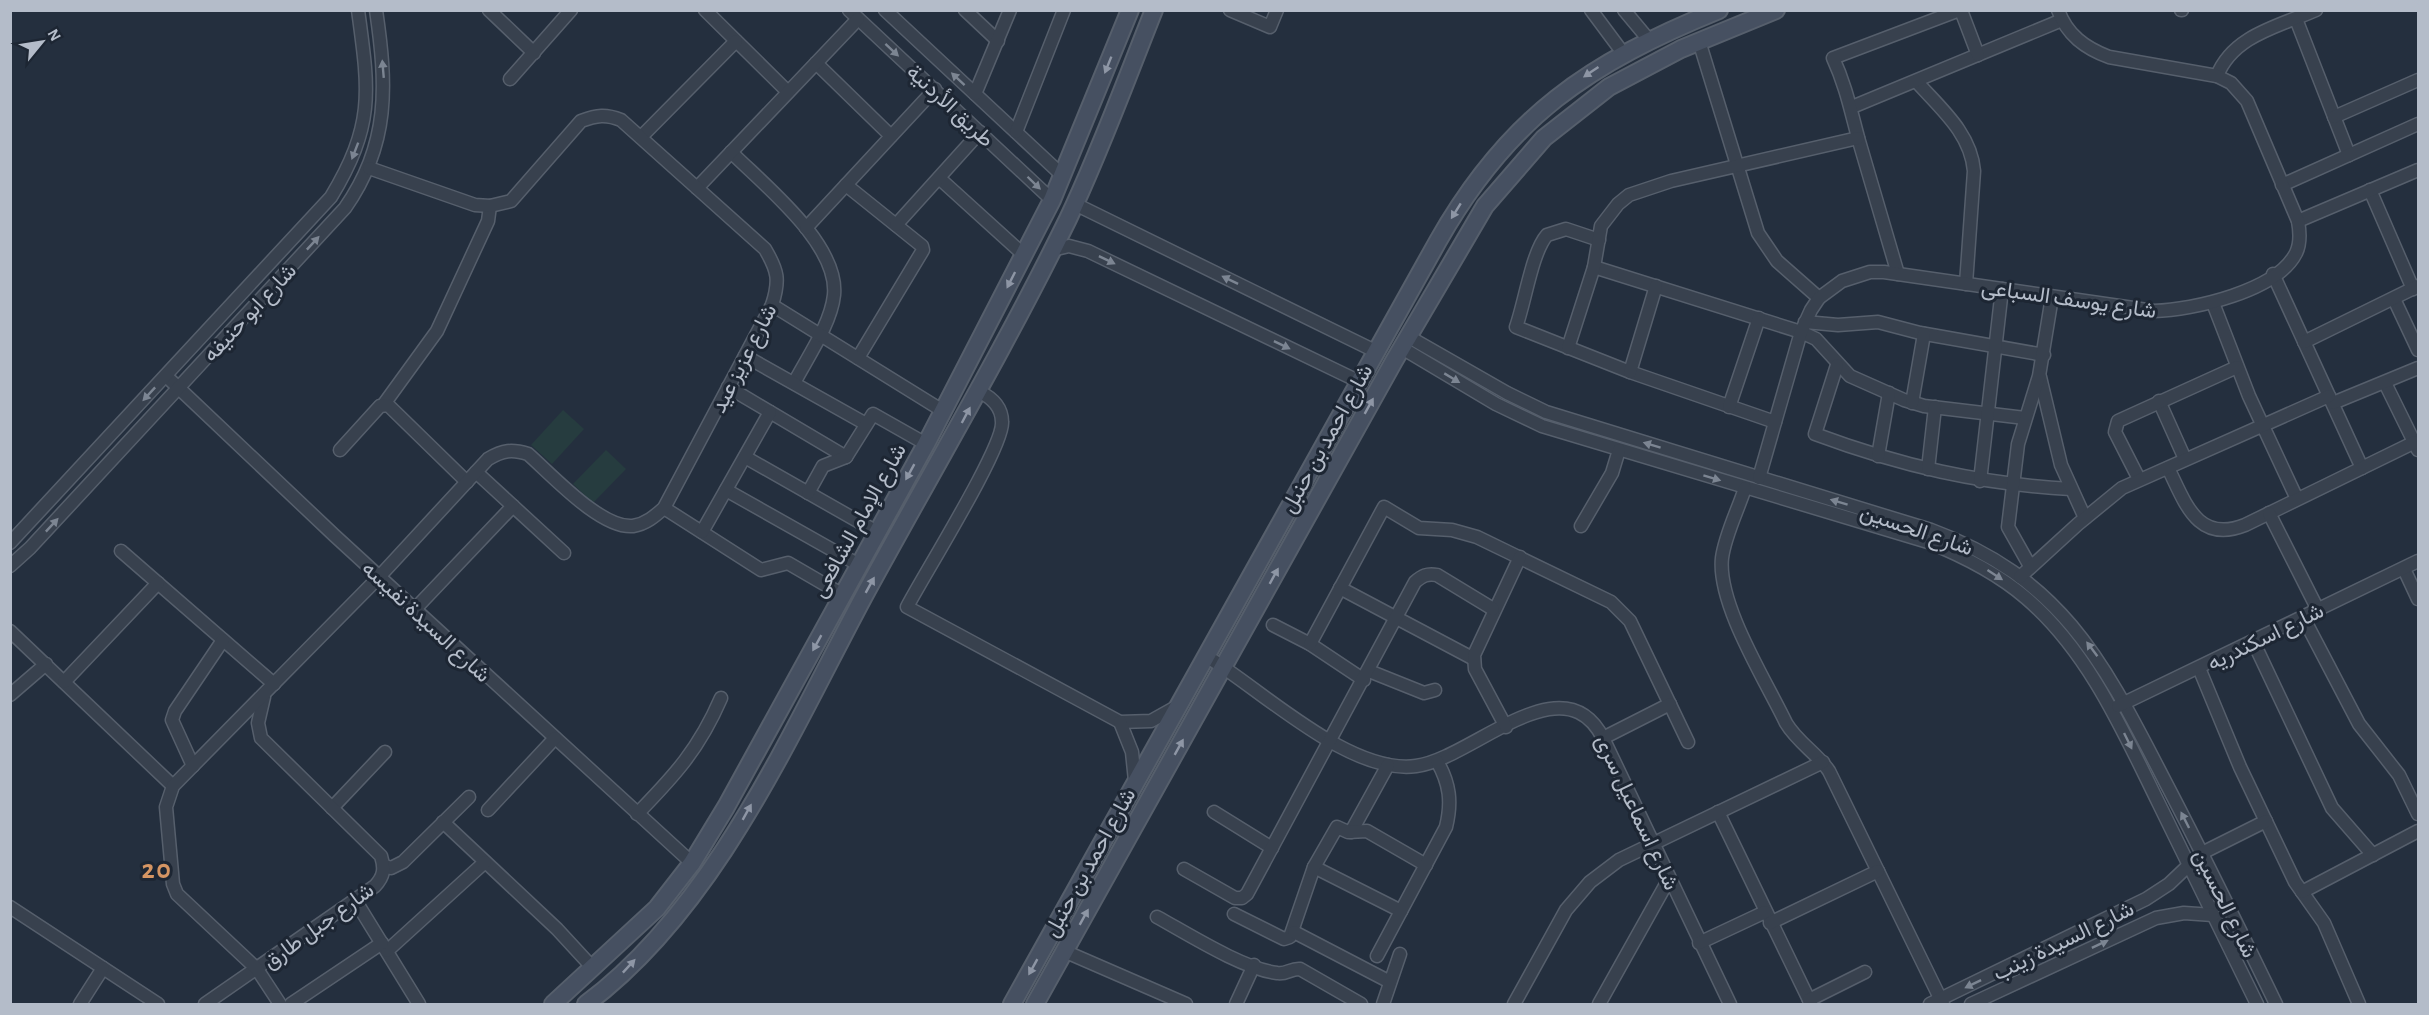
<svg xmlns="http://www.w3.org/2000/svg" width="2429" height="1015" viewBox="0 0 2429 1015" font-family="'Alegreya Sans',Vazirmatn,sans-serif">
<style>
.green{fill:#263c3f}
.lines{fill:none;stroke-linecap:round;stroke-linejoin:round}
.street-casing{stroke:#565f6c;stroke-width:15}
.secondary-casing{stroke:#565f6c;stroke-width:20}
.street{stroke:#38414e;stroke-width:12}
.secondary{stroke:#465061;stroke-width:16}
.oneway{fill:#7c8592}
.oneway2{fill:#8e96a5}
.labels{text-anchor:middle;stroke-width:6;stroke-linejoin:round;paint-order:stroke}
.street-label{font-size:22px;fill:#b4bcc9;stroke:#1d2633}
.district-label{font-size:28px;font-weight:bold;letter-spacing:1.5px;fill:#d59563;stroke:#1d2633}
</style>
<rect width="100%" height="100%" fill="#242f3e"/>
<g class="green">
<polygon points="563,410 584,429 552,464 531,445"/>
<polygon points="606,450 626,469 593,503 573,484"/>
</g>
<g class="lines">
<g class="street-casing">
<g id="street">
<polyline points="489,10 534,53"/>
<polyline points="705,10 788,92"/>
<polyline points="849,10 1052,200"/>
<polyline points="885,10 1063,176"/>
<polyline points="965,10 998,41"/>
<polyline points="1230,10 1270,27 1277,10"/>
<polyline points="1591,10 1623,53"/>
<polyline points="1624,10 1649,40"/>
<polyline points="2181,10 2182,10"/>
<polyline points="2296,19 2349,155"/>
<polyline points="1699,41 1758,233 1777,261 1819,298"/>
<polyline points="816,63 891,136"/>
<path d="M 2217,76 C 2233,35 2280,26 2316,10"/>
<polyline points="510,79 571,10"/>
<path d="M 1916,81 C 1940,108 1971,133 1974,171 L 1966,284"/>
<polyline points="975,94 1010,10"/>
<polyline points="1852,107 2062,20"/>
<polyline points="2334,117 2418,80"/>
<polyline points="1016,132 1064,10"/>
<polyline points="641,137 736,41"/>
<path d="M 731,152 C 764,185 839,244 834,295 C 831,324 807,358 794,383"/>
<polyline points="939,178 1024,255"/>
<polyline points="846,185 922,246 923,250 858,358"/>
<polyline points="2282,185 2418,124"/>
<polyline points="697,188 858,19"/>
<polyline points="2370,190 2413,289"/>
<polyline points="1075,204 1377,352"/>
<polyline points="2298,221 2418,170"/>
<polyline points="896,225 980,132"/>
<polyline points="806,228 935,89"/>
<path d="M 1599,240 L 1566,229 L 1547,235 C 1532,252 1525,302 1516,327 L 1630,372 L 1775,422"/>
<polyline points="1052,250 1069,246 1088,251 1360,382"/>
<polyline points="1594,267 1801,332 1816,339 1850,376 1904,400 1924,406 2025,418"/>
<path d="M 1898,274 C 1885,230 1872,185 1859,141 C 1851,112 1846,86 1833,58 L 1957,11 L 1962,13 L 1978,55"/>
<polyline points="2273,274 2362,468"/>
<polyline points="2394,299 2418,350"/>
<polyline points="2213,303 2249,396 2297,499"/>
<polyline points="772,305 943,411"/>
<polyline points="1805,322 1838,325 1878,322 1920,333 2044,355"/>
<path d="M 1409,337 L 1507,393 L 1546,412 L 1931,530 C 2067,580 2106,668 2169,789 C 2206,860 2241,932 2276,1004"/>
<polyline points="2304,342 2418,286"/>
<path d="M 1402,348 L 1496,404 L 1542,426 L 1928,542 C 1963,556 1997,573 2026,598 C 2089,652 2123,731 2159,804 C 2191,870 2224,937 2257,1004"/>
<polyline points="1568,348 1594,267 1601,226 1618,204 1629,195 1671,181 1858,138"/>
<polyline points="745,356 866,424"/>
<path d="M 1837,365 L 1815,434 C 1901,466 1980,484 2071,489"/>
<polyline points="1630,372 1656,286"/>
<polyline points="166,376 335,536 692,863"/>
<polyline points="2040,377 2061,465 2085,518"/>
<polyline points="2385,383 2418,450"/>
<polyline points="728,387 846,457"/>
<path d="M 978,391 C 991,397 1002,407 1002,422 C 1004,447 923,576 907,607 L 1120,722 L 1151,721 L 1176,707"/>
<polyline points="2159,401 2185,459"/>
<polyline points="1912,403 1924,334"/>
<polyline points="2333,403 2418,368"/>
<polyline points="384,404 437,331 488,221 490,206"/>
<polyline points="1729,407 1759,318"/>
<polyline points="340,450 380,406 388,405 467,482"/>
<polyline points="1878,456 1889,393"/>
<polyline points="745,457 877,532"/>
<path d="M 2168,468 C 2185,502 2197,544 2245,525 L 2415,442"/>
<polyline points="1928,469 1935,407"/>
<polyline points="476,472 564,553"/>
<path d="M 1759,478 L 1801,332 L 1811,310 L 1819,298 L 1842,281 L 1870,272 L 1884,272 L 2154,311 C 2193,310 2277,291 2296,253 C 2301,243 2300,232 2298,221 L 2247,101 L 2231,83 L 2217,76 L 2109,57 C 2085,48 2067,35 2058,10"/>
<polyline points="2139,479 2115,432 2118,421 2237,367"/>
<polyline points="1980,481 2002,289"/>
<path d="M 1745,488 C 1738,510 1725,535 1722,558 C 1717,604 1766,681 1786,723 C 1798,743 1817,753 1829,771 L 1943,1004"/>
<polyline points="726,490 859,565"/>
<polyline points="808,493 823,466 846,457 873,414 926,444"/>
<polyline points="664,508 761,570 788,563 843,595"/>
<polyline points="2269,513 2318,610"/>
<polyline points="1581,526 1612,473 1619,450"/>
<polyline points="702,532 770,412"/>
<path d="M 10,543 L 331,197 C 375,124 369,91 358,10"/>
<polyline points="121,551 274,684"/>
<path d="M 10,566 L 30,548 L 345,208 C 390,144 387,85 376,10"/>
<polyline points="2030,566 2008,527 2018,444 2039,376 2052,297"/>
<polyline points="2404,569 2418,599"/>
<polyline points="2020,577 2078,524 2122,488 2329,396"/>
<polyline points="1340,588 1474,659"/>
<polyline points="415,609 513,506"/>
<polyline points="2303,617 2359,724 2399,775 2418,814"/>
<polyline points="1273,625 1310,644 1364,680"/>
<polyline points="10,631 173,786"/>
<polyline points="2253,641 2332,808 2373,855"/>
<polyline points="1310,644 1384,507 1419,528 1452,530 1477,537 1611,602 1630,621 1688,742"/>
<path d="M 1206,656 C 1261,689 1349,775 1416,766 C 1472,759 1563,660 1603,738 L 1730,1004"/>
<polyline points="2199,668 2240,767 2295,882 2324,923 2359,1004"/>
<polyline points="1369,671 1424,693 1435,690"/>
<polyline points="64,682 158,583"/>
<polyline points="10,695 46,664"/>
<polyline points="2118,706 2418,561"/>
<polyline points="1120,722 1132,752 1135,781"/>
<polyline points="1506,727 1475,669 1474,655 1520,557"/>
<polyline points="1603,738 1670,704"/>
<polyline points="193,766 172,720 175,711 223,640"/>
<polyline points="332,808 385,752"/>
<polyline points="488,810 555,738"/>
<polyline points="1214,812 1272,848"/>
<polyline points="1718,812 1811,1004"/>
<path d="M 637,814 C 675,775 699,749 721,698"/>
<polyline points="443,822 557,929 592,967"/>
<polyline points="1351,832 1388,765"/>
<polyline points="2202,853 2266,821"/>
<polyline points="385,866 391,868 403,862 469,797"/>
<polyline points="1314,867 1401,911"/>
<path d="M 1184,869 L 1235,898 L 1242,898 L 1247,894 L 1415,582 C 1422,576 1427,573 1437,575 L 1493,609"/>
<polyline points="2302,892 2418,831"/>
<polyline points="355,900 419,1004"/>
<polyline points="10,907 158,1004"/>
<polyline points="1234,914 1284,939 1290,937 1314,867 1337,827 1348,832 1367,831 1426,865"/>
<path d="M 1157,917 C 1188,934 1243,969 1277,973 C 1286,975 1291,968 1300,969 L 1361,1004"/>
<polyline points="1770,923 1878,871"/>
<polyline points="1294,932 1390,982"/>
<polyline points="1699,943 1765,912"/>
<polyline points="387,951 485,862"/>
<polyline points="1064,951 1186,1004"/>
<path d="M 1377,956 L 1446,827 C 1452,802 1450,784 1437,761"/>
<polyline points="1809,1000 1865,972"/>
<polyline points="80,1004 103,968"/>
<path d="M 205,1004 L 375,886 C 384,876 385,869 381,856 L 261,738 L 258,723 L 264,697"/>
<path d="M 280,1004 L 257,969 L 177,894 L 173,884 L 166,807 L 173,786 L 379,577 L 488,459 C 503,450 512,449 528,454 C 552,475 601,529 633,526 C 646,524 655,516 664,508 L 772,305 C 780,280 778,271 765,249 L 621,120 C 606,114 597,115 581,121 L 511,201 L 490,206 L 475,205 L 369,168"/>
<polyline points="291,1004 382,943"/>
<polyline points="1236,1004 1254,965"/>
<polyline points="1383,1004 1400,954"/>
<polyline points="1514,1004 1566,910 1590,882 1619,860 1823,762"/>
<polyline points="1599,1004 1669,879"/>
<polyline points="1930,1004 2146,899 2169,884 2189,865"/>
<polyline points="1971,1004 2156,918 2184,913 2213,915"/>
</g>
</g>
<g class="secondary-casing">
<g id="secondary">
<polyline points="553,1004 657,908 692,863 726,807 926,444 1052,200 1130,10"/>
<path d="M 586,1004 C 715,908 789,736 864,596 C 932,471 1005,348 1068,219 C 1100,152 1126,80 1154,10"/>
<path d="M 1012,1004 L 1438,241 C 1509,116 1589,63 1719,10"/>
<polyline points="1035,1004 1394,361 1485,206 1544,138 1609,87 1681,49 1776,10"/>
</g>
</g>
<use href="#street" class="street"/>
<use href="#secondary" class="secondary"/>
</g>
<defs><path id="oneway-solid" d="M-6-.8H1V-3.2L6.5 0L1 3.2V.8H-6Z" transform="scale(1.5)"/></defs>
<g class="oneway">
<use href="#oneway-solid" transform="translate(892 50) rotate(43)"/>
<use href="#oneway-solid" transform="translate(383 69) rotate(-95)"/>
<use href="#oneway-solid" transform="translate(958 79) rotate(-137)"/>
<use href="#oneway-solid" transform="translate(355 151) rotate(111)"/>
<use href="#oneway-solid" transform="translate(1034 183) rotate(44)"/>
<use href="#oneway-solid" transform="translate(313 243) rotate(-47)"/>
<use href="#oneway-solid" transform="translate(1107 260) rotate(26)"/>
<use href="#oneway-solid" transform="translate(1230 280) rotate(-154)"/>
<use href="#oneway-solid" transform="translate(1282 345) rotate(26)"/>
<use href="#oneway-solid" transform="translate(1452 378) rotate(31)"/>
<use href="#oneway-solid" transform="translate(149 394) rotate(133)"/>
<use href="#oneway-solid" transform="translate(1652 445) rotate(-163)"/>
<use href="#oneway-solid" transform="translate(1712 478) rotate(17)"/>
<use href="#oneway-solid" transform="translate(1839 502) rotate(-163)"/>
<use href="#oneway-solid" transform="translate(52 525) rotate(-47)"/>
<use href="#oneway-solid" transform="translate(1995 575) rotate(33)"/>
<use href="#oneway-solid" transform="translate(2092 649) rotate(-127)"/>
<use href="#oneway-solid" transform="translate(2128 741) rotate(64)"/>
<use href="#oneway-solid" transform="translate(2185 820) rotate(-117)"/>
<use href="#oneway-solid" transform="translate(2100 944) rotate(-25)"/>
<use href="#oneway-solid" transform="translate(1973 984) rotate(154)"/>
</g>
<g class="oneway2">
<use href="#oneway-solid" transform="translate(1108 65) rotate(112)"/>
<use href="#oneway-solid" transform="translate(1591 72) rotate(146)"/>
<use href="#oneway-solid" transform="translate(1456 211) rotate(122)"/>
<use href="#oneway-solid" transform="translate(1011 280) rotate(117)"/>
<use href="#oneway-solid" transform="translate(1369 406) rotate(-61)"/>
<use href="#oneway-solid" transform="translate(966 415) rotate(-62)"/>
<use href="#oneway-solid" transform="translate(910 472) rotate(119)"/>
<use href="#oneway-solid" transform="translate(1274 576) rotate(-61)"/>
<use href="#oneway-solid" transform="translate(870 585) rotate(-61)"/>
<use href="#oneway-solid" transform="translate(817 643) rotate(119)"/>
<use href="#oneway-solid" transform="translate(1179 747) rotate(-61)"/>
<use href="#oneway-solid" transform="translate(747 812) rotate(-61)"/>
<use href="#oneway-solid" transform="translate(1084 917) rotate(-61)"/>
<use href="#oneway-solid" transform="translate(629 966) rotate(-47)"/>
<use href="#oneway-solid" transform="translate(1033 967) rotate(119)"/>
</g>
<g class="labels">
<g class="street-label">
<text transform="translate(951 105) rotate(43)" y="8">طريق الأردنية</text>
<text transform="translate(2069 298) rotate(8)" y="8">شارع يوسف السباعى</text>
<text transform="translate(249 312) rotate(-47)" y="8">شارع ابو حنيفه</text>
<text transform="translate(743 358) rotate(-63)" y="8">شارع عزيز عيد</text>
<text transform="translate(1326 438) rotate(-61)" y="8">شارع احمد بن حنبل</text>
<text transform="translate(858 520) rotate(-61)" y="8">شارع الإمام الشافعى</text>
<text transform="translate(1917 529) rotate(19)" y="8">شارع الحسين</text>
<text transform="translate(427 621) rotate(43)" y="8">شارع السيدة نفيسه</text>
<text transform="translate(2265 636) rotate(-26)" y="8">شارع اسكندريه</text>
<text transform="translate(1638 812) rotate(65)" y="8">شارع اسماعيل سرى</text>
<text transform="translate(1089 862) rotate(-61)" y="8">شارع احمد بن حنبل</text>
<text transform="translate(2226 903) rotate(64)" y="8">شارع الحسين</text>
<text transform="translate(318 925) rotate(-36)" y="8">شارع جبل طارق</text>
<text transform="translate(2063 940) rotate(-26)" y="8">شارع السيدة زينب</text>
</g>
<g class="district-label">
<text x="157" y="878">20</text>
</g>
</g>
<rect width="2429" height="1015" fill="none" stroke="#b4bcc9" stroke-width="24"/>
<g transform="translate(42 42) rotate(60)" stroke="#1d2633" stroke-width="4.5" paint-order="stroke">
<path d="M0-4.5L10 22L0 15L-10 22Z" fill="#b4bcc9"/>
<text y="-9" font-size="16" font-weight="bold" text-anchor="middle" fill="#b4bcc9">N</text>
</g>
</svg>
